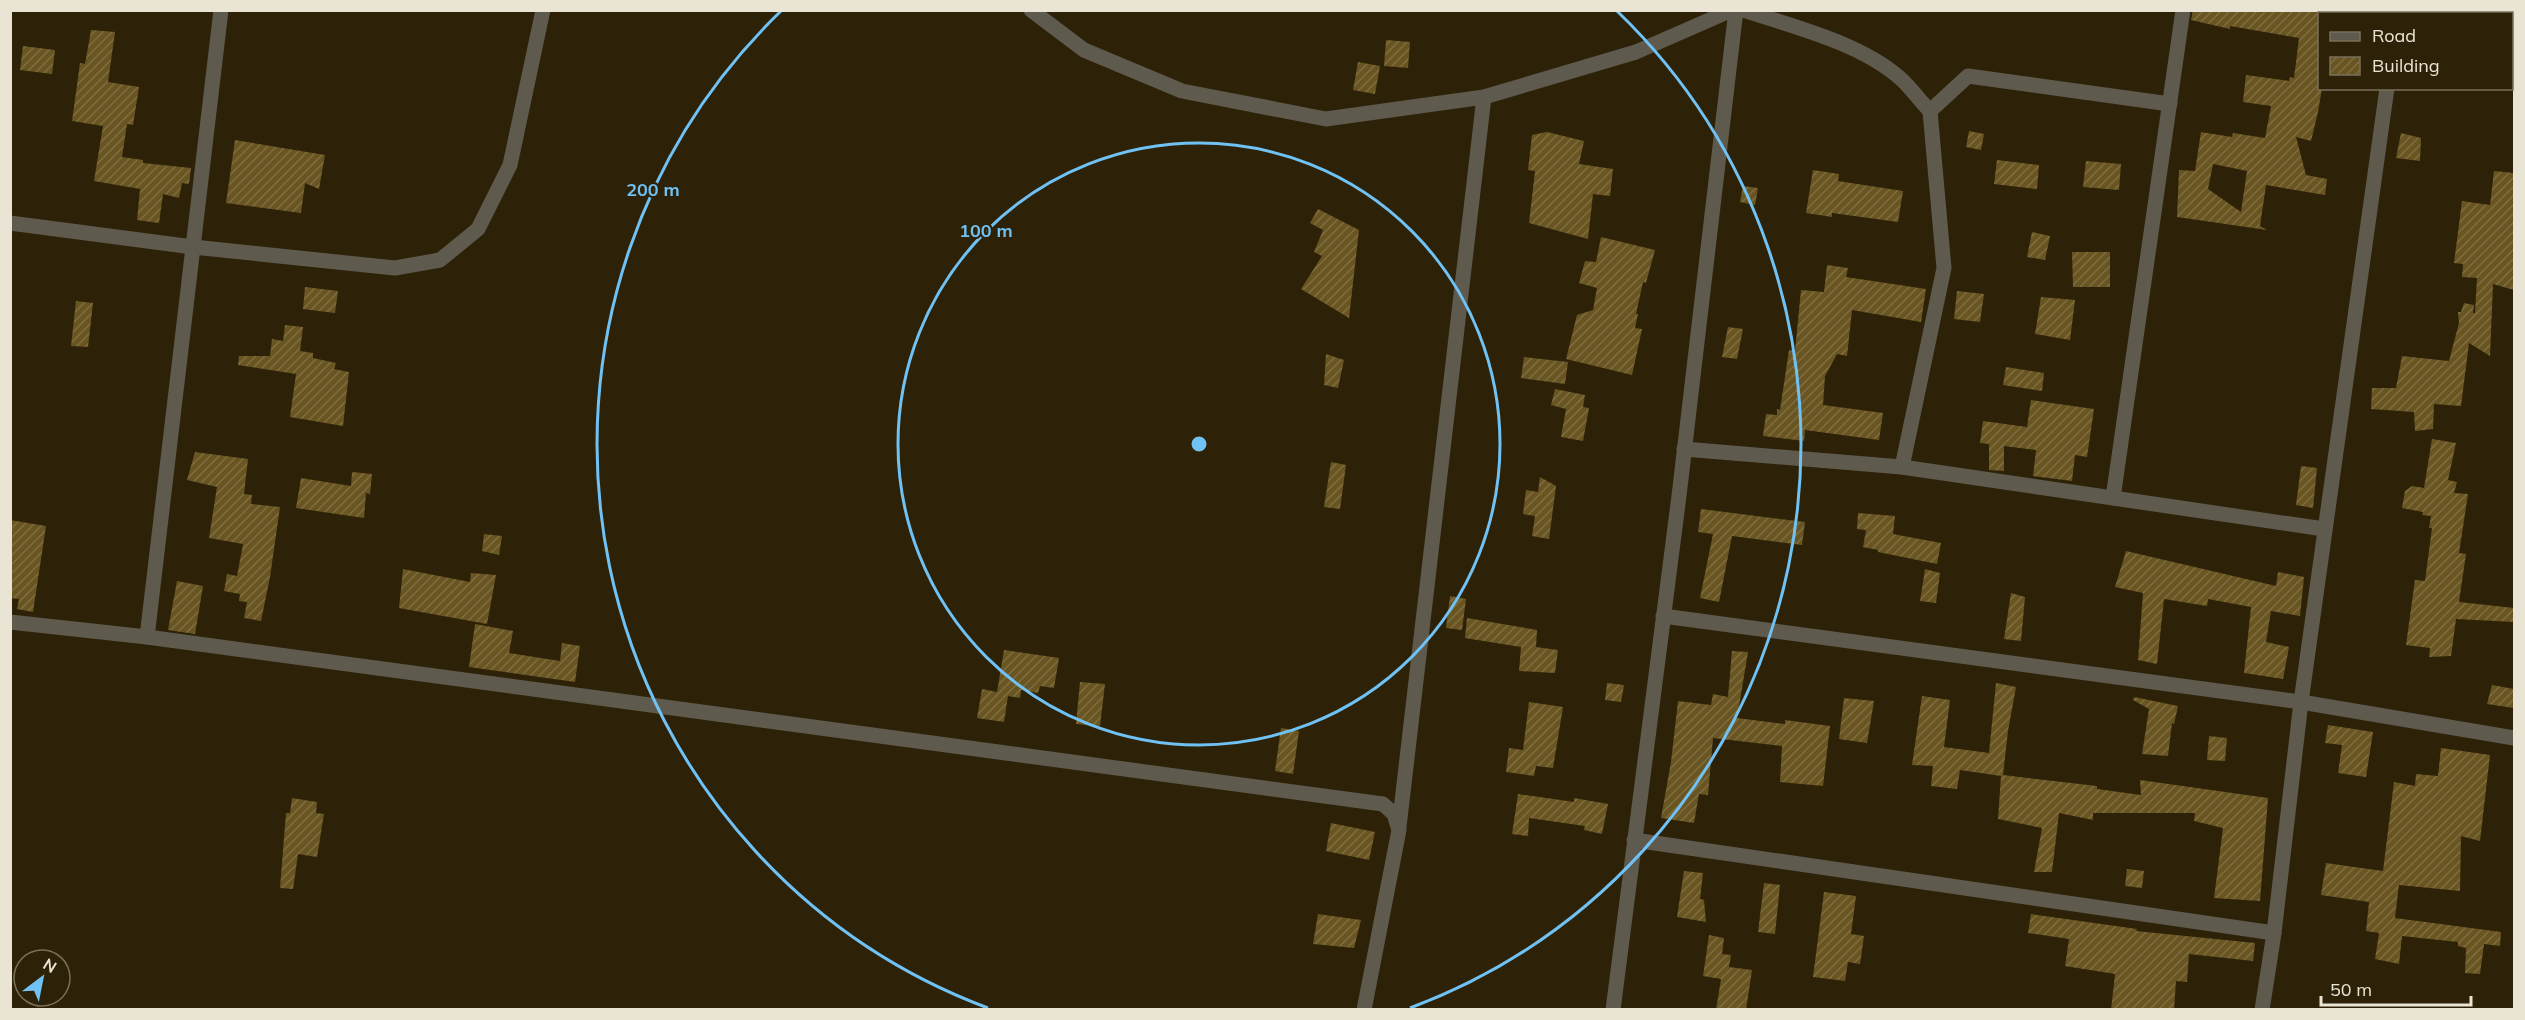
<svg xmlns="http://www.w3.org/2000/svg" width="2525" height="1020" viewBox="0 0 2525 1020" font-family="Mulish,sans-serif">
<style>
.building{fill:url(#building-hatch);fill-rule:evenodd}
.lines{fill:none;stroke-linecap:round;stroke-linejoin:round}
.street{stroke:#5f5a4e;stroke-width:15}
.ring{fill:none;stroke:#70c1f4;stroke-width:3}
.centre{fill:#70c1f4;stroke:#2d2207;stroke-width:3}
.ring-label{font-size:18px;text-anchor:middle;font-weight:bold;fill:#70c1f4;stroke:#2d2207;stroke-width:4.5;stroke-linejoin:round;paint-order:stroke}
</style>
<defs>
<pattern id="building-hatch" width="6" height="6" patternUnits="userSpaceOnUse" patternTransform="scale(1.5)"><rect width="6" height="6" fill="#695521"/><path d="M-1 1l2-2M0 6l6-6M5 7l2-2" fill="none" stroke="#7f6d40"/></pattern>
</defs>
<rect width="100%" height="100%" fill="#2d2207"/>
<g class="building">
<path d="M 2193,10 L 2319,10 L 2319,88 L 2322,88 L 2318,112 L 2311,141 L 2296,137 L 2306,175 L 2327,179 L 2325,195 L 2266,185 L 2260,226 L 2267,230 L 2177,217 L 2179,170 L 2195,171 L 2201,132 L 2232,137 L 2233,133 L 2265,138 L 2271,106 L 2243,102 L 2246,75 L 2289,81 L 2290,77 L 2294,78 L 2299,38 L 2230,26 L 2230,29 L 2191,20 ZM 2213,164 L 2247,171 L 2241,212 L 2208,189 Z"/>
<polygon points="91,30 115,32 108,82 139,87 133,125 127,124 122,157 143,160 143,163 191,168 189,184 182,183 179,198 163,194 159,223 137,220 140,189 94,181 103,126 72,121 80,63 85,64"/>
<polygon points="1386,40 1410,42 1408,68 1384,66"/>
<polygon points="23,46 55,50 52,74 20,70"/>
<polygon points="1358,62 1380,66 1375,94 1353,90"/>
<polygon points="1969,131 1984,134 1981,150 1966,147"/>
<polygon points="1547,132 1584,141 1579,164 1613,169 1610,196 1593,194 1588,239 1529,223 1535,171 1528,170 1532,135"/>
<polygon points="2401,133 2421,138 2420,161 2396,158"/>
<polygon points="235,140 325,155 319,189 305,183 301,213 226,203"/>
<polygon points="1997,160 2039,165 2037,189 1994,184"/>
<polygon points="2086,161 2121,164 2119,190 2083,187"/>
<polygon points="1813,170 1839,174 1838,181 1903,191 1898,222 1832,213 1832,217 1806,213"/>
<polygon points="2494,171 2514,173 2514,290 2493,284 2490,356 2469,343 2461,406 2434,404 2433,429 2415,431 2414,412 2371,409 2372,388 2396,388 2402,356 2449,361 2459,323 2458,312 2461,312 2464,303 2474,305 2473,313 2475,313 2477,278 2462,277 2463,264 2454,263 2462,201 2490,205"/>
<polygon points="1743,186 1758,188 1755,205 1740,202"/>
<polygon points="1318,209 1359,230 1349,318 1301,289 1322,256 1314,252 1323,230 1310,223"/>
<polygon points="2032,232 2050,236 2045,260 2027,257"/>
<polygon points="1601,237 1655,250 1646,283 1643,282 1636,314 1638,314 1635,328 1642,329 1632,375 1566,359 1577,315 1593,310 1597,288 1579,283 1585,261 1596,262"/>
<polygon points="2072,252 2110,252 2110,287 2073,287"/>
<polygon points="1827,265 1848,268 1846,277 1926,289 1921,322 1852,310 1847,356 1837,354 1825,376 1823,405 1883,413 1879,440 1805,430 1804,441 1763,436 1766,414 1777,415 1777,409 1780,410 1789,350 1795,351 1801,290 1824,292"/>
<polygon points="305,287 338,291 335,313 303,309"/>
<polygon points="1957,291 1984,294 1980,322 1954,319"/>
<polygon points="2041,297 2075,300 2070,340 2035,334"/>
<polygon points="76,301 93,303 88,347 71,346"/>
<polygon points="285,325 303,327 300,351 313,353 313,358 336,363 334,369 349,372 343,426 290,417 296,374 238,365 239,356 270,356 272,339 283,341"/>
<polygon points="1728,327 1743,329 1737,359 1722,357"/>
<polygon points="1326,354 1344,360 1338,388 1324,385"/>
<polygon points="1524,357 1568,362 1565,384 1521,378"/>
<polygon points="2006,367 2044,373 2042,391 2003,385"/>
<polygon points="1555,389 1585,395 1583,407 1589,408 1583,441 1561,437 1566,409 1551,405"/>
<polygon points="2031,400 2094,409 2087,457 2075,455 2072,481 2033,476 2036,450 2004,446 2004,471 1989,470 1989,444 1980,443 1983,421 2027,427"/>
<polygon points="2432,439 2456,443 2448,480 2457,482 2454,493 2468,494 2459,553 2466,554 2459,602 2514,608 2514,622 2456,619 2451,656 2429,657 2430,648 2406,645 2415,580 2425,581 2432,528 2429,528 2431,516 2422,515 2423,512 2402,508 2405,491 2412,486 2424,488"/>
<polygon points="195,452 248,459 244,494 252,495 251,504 280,507 270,577 261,621 244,618 247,602 239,601 240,594 224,591 227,574 237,576 243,544 209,538 217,487 187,480"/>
<polygon points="1331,462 1346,465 1340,509 1324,507"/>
<polygon points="2301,466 2317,468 2313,508 2296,505"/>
<polygon points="352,472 372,474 370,494 366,493 364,518 296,508 301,478 351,486"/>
<polygon points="1540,477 1556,486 1549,539 1532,536 1535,516 1523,514 1526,490 1538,492"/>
<polygon points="1701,509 1805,522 1802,545 1732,536 1719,602 1700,598 1713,534 1698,532"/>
<polygon points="1858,513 1895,516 1893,534 1941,543 1937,564 1878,552 1878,550 1863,547 1866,530 1857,529"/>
<polygon points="10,520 46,526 33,612 17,609 19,599 10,598"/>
<polygon points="484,534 502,536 499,555 482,551"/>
<polygon points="2126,551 2276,586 2278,572 2304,577 2300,616 2271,611 2266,642 2289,647 2283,679 2244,673 2251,607 2208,599 2207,606 2164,599 2157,664 2138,660 2143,593 2115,587"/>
<polygon points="403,569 470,582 471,573 496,575 487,624 399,608"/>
<polygon points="1925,569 1940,573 1936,603 1920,601"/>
<polygon points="177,581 203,586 195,634 168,630"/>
<polygon points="2011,593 2025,597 2021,641 2004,639"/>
<polygon points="1450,596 1466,599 1462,630 1446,628"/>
<polygon points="1467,618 1537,630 1536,647 1558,650 1555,673 1519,671 1521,647 1465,638"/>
<polygon points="475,624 513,631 509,653 560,661 562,643 580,646 575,682 469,667"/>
<polygon points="1004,650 1059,658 1054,688 1040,686 1038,693 1021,690 1020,698 1008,696 1004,722 977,718 982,689 997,692"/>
<polygon points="1732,651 1748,652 1737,718 1785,724 1785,720 1830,726 1823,786 1780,782 1782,746 1713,738 1708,795 1699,794 1694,823 1661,818 1671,762 1678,701 1711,705 1713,694 1728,697"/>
<polygon points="1080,682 1105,684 1100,726 1076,724"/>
<polygon points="1607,683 1624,685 1621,702 1605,700"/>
<polygon points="1996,683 2016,687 2008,731 2003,775 2097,786 2097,789 2141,795 2140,780 2268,798 2260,901 2214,898 2223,828 2194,821 2195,813 2093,813 2093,820 2059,813 2052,872 2034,872 2042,828 1998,819 2001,776 1960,770 1957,789 1931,786 1933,766 1912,765 1922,696 1950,700 1944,747 1989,753"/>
<polygon points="2492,685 2514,689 2514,708 2487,704"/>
<polygon points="2134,697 2178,706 2174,724 2172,723 2168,756 2142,754 2149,709 2133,700"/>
<polygon points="1844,698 1874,701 1867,743 1839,739"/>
<polygon points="1529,702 1563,707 1553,768 1536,766 1534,776 1506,772 1509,748 1523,750"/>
<polygon points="2328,725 2373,732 2366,777 2338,773 2342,745 2325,743"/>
<polygon points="1281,728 1299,731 1293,774 1275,771"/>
<polygon points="2209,736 2227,738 2225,761 2207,760"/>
<polygon points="2441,748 2490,755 2480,841 2461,836 2460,891 2399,885 2395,918 2501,932 2500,946 2484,944 2480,974 2465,973 2466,948 2458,946 2458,942 2402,936 2399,964 2375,959 2379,933 2366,931 2369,902 2321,895 2326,863 2383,871 2394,782 2415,786 2416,774 2438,776"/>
<polygon points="1518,794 1574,802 1574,798 1608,804 1602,834 1584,830 1585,826 1529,818 1528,836 1512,834"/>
<polygon points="292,798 317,802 316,813 324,814 317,857 298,854 293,889 280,888 286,813 290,813"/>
<polygon points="1331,823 1375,832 1369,860 1326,851"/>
<polygon points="2127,869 2144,871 2142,888 2125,886"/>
<polygon points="1684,871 1703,873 1700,899 1704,900 1706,922 1677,917"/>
<polygon points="1764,883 1780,885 1775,934 1758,932"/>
<polygon points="1824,892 1856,896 1851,934 1864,936 1860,964 1848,962 1845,981 1813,977"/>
<polygon points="1318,914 1361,920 1354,948 1313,944"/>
<polygon points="2031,914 2137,929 2136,931 2255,943 2253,961 2189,954 2187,982 2176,981 2174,1010 2111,1010 2115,974 2065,966 2069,939 2028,933"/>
<polygon points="1709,935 1724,938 1722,954 1731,955 1729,967 1752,970 1746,1010 1716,1010 1721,979 1703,976"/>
</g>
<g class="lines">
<g class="street">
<polyline points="1031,10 1084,50 1182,91 1326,119 1484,97 1636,52 1732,10"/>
<path d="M 1743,10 C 1794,27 1861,43 1901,79 C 1912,89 1920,101 1930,111 L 1968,76 L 2170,104"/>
<polyline points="2397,14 2398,10"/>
<polyline points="10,223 193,247 395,268 440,260 478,229 510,165 543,10"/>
<polyline points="1684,449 1902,467 2324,529"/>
<polyline points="1902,467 1944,268 1930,111"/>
<polyline points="2113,498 2183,10"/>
<polyline points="1663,616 2301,702 2514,738"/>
<polyline points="10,622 147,637 1383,804 1394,814 1399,830 1364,1010"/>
<polyline points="147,637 221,10"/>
<polyline points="1399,827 1484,97"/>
<polyline points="1634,840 2274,933"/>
<polyline points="1613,1010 1679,496 1736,10"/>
<polyline points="2262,1010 2274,933 2301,702 2387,88"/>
</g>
</g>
<g class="ring">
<circle cx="1199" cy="444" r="301"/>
<path d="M988 1008A602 602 0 0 1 781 11M1617 11A602 602 0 0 1 1410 1008"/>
</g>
<circle cx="1199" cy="444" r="9" class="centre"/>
<g class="ring-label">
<text x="653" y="196">200 m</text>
<text x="986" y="237">100 m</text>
</g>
<rect width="2525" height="1020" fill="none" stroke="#eae4d4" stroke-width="24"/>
<rect x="2318" y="12" width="195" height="78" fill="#2d2207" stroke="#797059" stroke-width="1.5"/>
<rect x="2330" y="32" width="30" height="9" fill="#5f5a4e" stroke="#797059" stroke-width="1.5"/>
<text x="2372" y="42" font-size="18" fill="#eae4d4">Road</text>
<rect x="2330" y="57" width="30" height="18" fill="url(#building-hatch)" stroke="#797059" stroke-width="1.5"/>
<text x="2372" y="72" font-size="18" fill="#eae4d4">Building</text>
<g transform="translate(42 978) rotate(32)"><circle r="28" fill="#2d2207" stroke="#797059" stroke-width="1.5"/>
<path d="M0-4.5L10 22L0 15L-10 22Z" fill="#70c1f4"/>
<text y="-9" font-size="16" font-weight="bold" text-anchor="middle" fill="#eae4d4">N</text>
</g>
<path d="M2321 996v9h150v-9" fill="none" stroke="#eae4d4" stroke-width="3"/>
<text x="2330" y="996" font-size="18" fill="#eae4d4" stroke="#2d2207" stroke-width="4.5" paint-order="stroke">50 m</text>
</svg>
